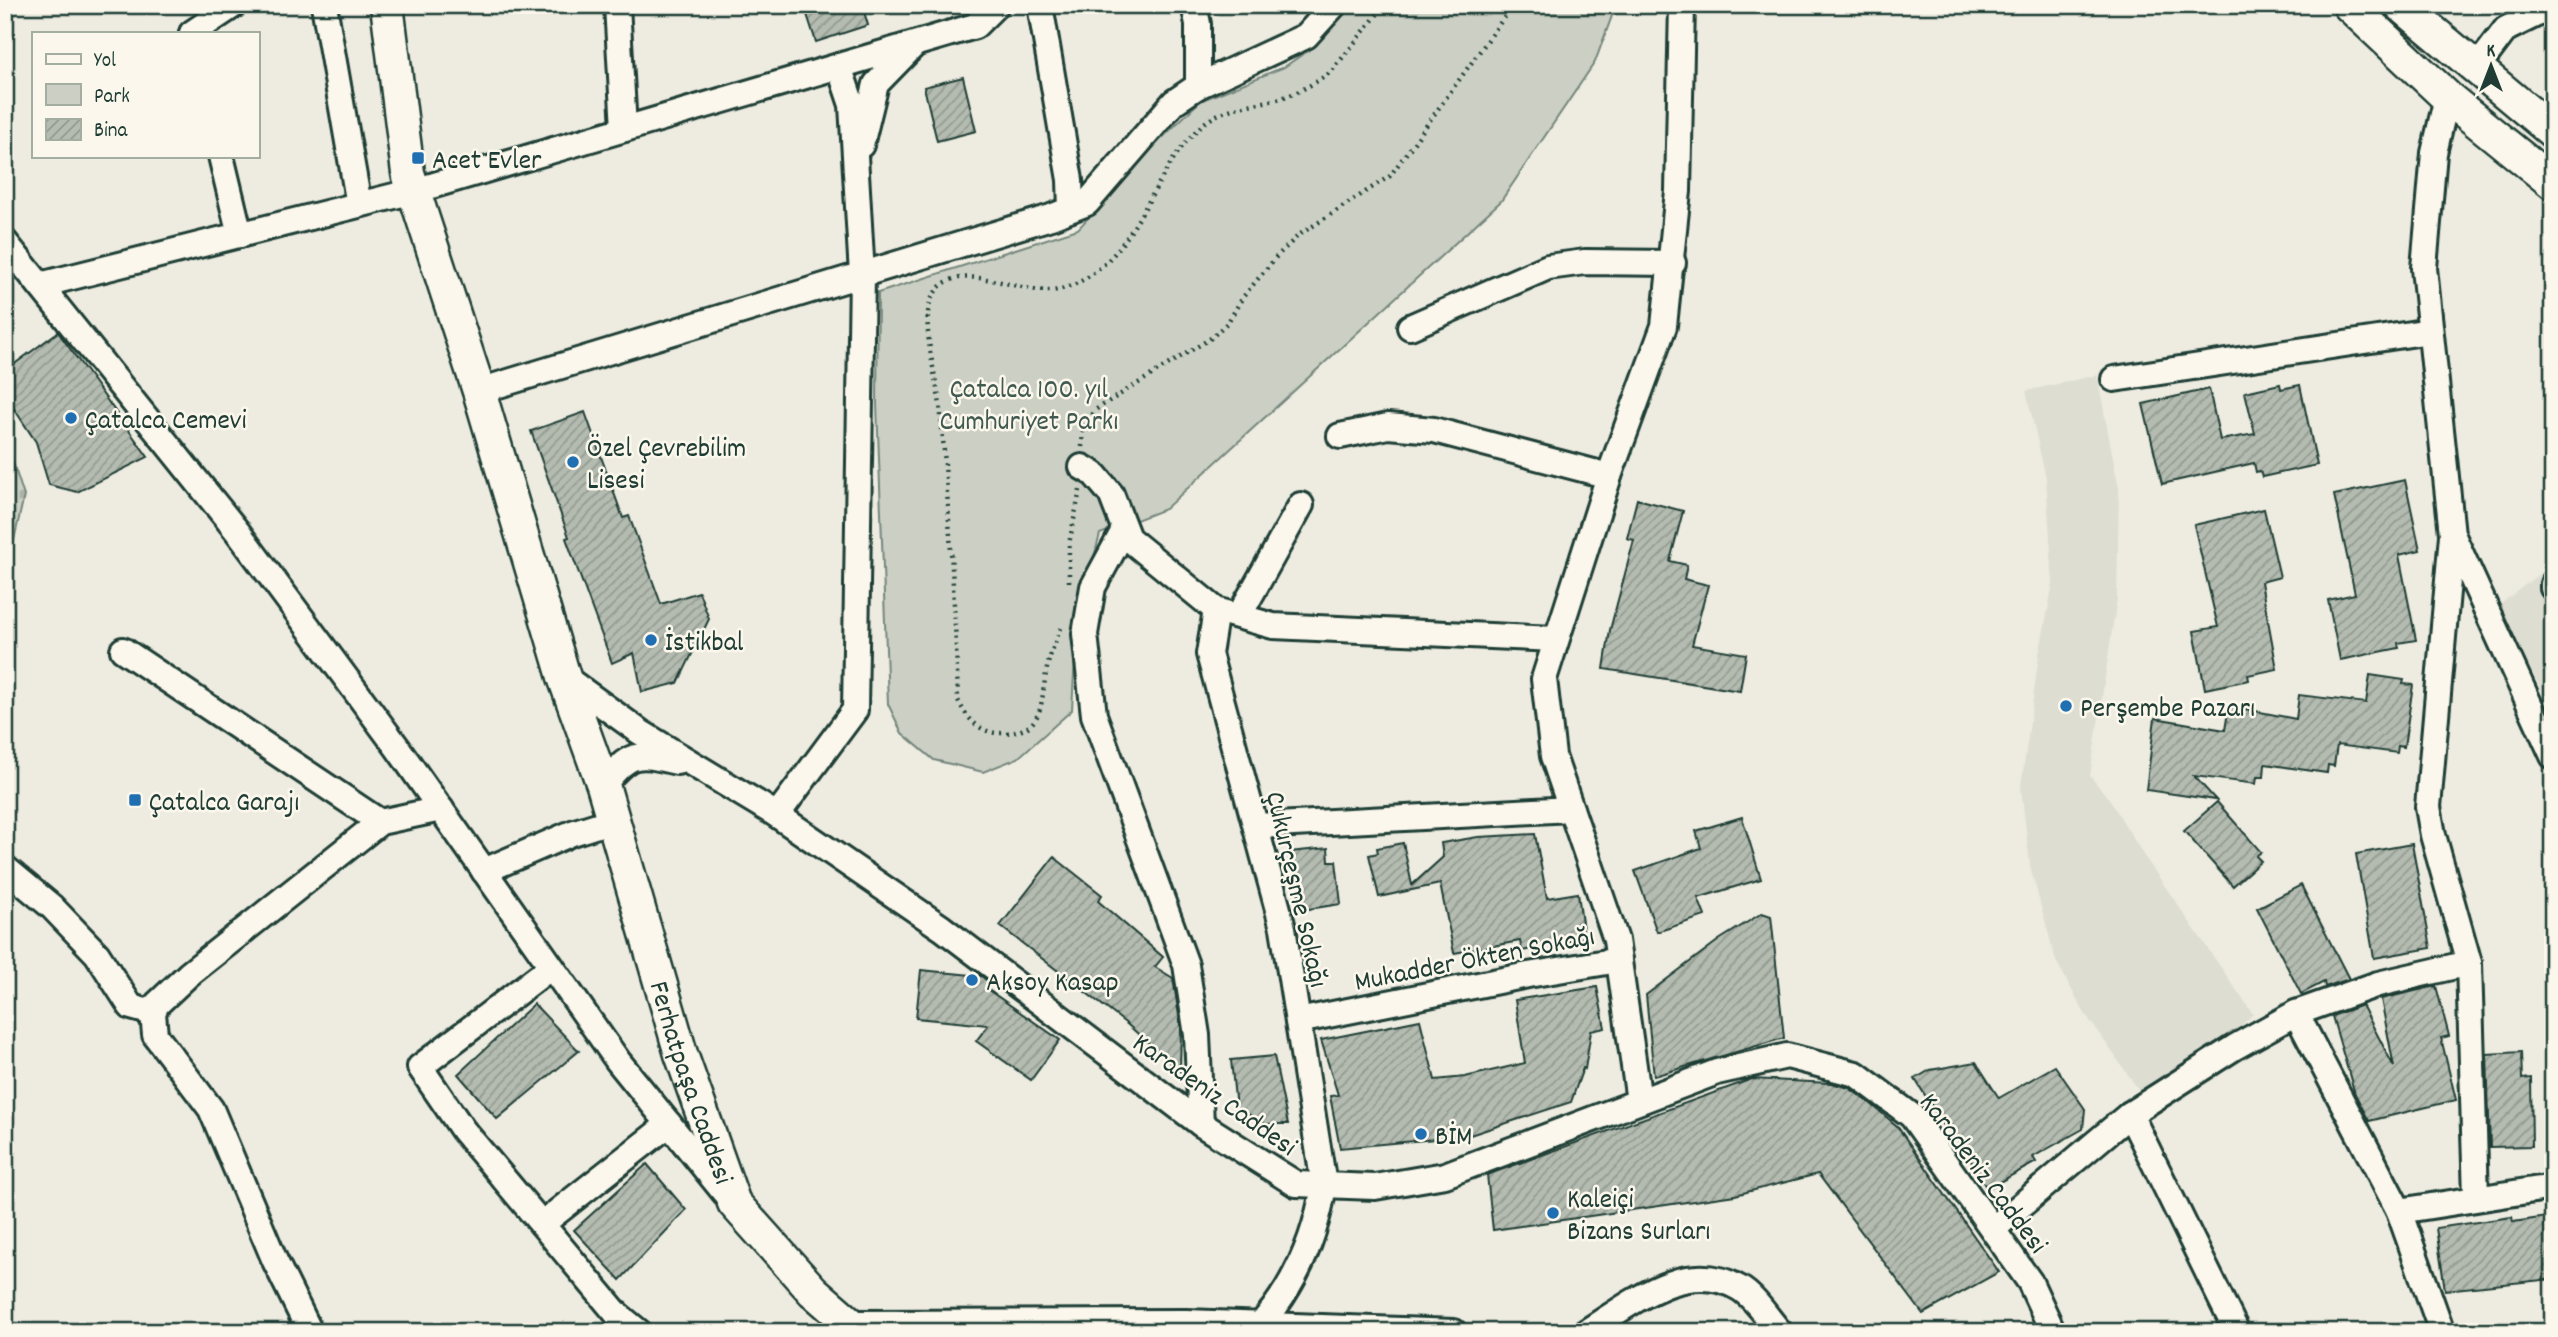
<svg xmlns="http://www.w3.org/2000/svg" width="2558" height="1337" viewBox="0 0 2558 1337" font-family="Dekko,sans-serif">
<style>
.built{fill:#ddddd2}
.green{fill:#cbcfc4;stroke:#75867c;stroke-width:2}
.cemetery{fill:url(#cemetery-stones);stroke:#75867c;stroke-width:2}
.building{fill:url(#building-hatch);stroke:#1f3d34;stroke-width:2}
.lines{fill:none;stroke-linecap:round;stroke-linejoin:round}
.minor-casing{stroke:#1f3d34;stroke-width:30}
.major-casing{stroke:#1f3d34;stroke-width:37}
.path{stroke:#1f3d34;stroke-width:4.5;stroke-dasharray:2 5;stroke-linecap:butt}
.minor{stroke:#fbf7ec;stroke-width:24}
.major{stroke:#fbf7ec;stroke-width:32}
.poi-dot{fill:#1f6fb2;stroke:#fbf7ec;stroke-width:2.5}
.labels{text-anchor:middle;stroke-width:5;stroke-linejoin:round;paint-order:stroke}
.poi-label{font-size:28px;fill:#1f3d34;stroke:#fbf7ec;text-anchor:start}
.park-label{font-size:28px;fill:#415a51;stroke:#fbf7ec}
.street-label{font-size:28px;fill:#1f3d34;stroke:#fbf7ec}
</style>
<defs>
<pattern id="cemetery-stones" width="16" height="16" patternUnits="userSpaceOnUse" patternTransform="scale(1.75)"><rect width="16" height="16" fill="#cbcfc4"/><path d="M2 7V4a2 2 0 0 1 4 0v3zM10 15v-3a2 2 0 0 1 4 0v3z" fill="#aeb3a9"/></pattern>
<pattern id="building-hatch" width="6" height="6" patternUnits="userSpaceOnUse" patternTransform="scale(1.75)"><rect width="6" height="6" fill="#b4bbb0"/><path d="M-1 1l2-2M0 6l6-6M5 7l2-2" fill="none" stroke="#929990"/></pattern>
</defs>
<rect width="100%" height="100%" fill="#eeece1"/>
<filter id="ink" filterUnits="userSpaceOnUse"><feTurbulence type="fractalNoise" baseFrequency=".0143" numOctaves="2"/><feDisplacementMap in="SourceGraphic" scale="14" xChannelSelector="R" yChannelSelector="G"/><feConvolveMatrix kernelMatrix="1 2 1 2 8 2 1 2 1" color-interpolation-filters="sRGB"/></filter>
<g filter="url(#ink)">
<g class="built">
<polygon points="2097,375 2119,489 2117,598 2090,776 2110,800 2142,853 2253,1014 2229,1039 2141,1093 2084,1012 2056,961 2030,866 2021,787 2039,655 2053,583 2046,478 2026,391"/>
<polygon points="2553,563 2553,711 2497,607"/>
</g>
<polygon class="green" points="1347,5 1616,5 1595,62 1501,201 1165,509 1100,534 1077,622 1072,710 1018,758 983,772 934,760 902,733 888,704 877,404 878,293 1078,229 1154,146 1200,101 1284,67 1313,47"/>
<polygon class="cemetery" points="5,438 24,496 5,580"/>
<g class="building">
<polygon points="804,5 862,5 868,25 816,42"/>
<polygon points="963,77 976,131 937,141 924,87"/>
<polygon points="58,332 148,457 77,492 49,485 36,442 5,395 5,371"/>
<polygon points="2280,384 2281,389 2300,385 2317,465 2262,477 2260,471 2256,472 2254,463 2162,484 2143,404 2209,389 2220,440 2255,434 2245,392"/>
<polygon points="585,412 623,518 629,516 661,604 699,592 709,619 678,683 642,692 634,653 612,663 566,538 569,537 531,431"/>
<polygon points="2405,480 2420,550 2399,555 2416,640 2398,643 2399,648 2340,660 2328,600 2355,594 2334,495"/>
<polygon points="1637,499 1683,511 1670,561 1687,565 1684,579 1708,585 1692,645 1746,654 1740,691 1604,669 1610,630 1634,540 1627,538"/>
<polygon points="2264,509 2280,577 2261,582 2277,669 2248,675 2249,680 2205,689 2194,631 2218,627 2194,525"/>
<polygon points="2370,675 2404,680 2403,684 2413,685 2404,747 2398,746 2397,753 2337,745 2334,766 2328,765 2327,773 2265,764 2264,777 2257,777 2256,784 2194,776 2216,800 2146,790 2155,718 2225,730 2229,706 2296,719 2299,695 2366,703"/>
<polygon points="2217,802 2261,852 2256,856 2261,861 2233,886 2184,831"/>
<polygon points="1742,817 1761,879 1698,898 1705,916 1657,932 1635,871 1701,848 1696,831"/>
<polygon points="1535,834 1547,898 1578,893 1584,938 1522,951 1520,941 1454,953 1440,884 1379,897 1369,855 1378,853 1377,848 1403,843 1412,885 1443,857 1441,843 1478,837"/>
<polygon points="2412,844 2431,948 2374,958 2356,854"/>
<polygon points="1328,848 1329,861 1336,861 1341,904 1302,910 1290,852"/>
<polygon points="1054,857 1102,895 1098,901 1163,957 1155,967 1173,978 1181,1028 1180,1071 1128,1025 1000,926"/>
<polygon points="2301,885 2349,979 2325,987 2324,982 2301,994 2257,908"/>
<polygon points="1762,913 1771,916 1784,1038 1654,1076 1646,995 1719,940"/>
<polygon points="921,970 981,976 988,981 987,989 1060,1040 1031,1080 976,1041 988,1025 916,1018"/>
<polygon points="2436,986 2449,1036 2441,1038 2456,1100 2369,1121 2355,1094 2332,1016 2362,1005 2394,1067 2381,999"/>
<polygon points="1597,987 1605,1028 1591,1031 1585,1069 1583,1068 1571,1102 1467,1136 1340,1148 1330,1096 1338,1095 1321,1040 1420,1020 1435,1080 1465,1077 1525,1063 1515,1000"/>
<polygon points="534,1004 579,1051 497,1119 458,1074"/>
<polygon points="2521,1052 2522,1079 2531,1078 2532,1146 2490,1147 2487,1054"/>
<polygon points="1274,1056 1288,1124 1266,1124 1236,1108 1231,1060"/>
<polygon points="1976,1062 1999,1098 2055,1066 2085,1109 2083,1129 2033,1157 2036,1162 1987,1189 1951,1126 1946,1129 1915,1079 1930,1070"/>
<polygon points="1752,1079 1831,1083 1849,1088 1870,1103 1897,1126 1999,1272 1923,1314 1818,1174 1735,1195 1493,1230 1487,1175"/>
<polygon points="647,1164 686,1210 620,1280 574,1230"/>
<polygon points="2553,1216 2553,1279 2445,1290 2436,1228 2512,1217 2513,1222"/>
</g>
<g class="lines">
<g class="minor-casing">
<g id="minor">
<polyline points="324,5 359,205"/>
<polyline points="617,5 624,129"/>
<polyline points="1040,5 1070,180 1071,209"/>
<polyline points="1194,5 1198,24 1198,86"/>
<polyline points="192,33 234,5"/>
<polyline points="2475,70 2506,29 2553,6"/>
<polyline points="2447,97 2434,153 2424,268 2452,534 2553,756"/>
<polyline points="861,145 876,84 914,45"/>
<polyline points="221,156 240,235"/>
<polyline points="5,242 237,531 397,747 618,1061 724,1192"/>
<polyline points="40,285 414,191 975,26 996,5"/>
<polyline points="1410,327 1548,267 1585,262 1673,263"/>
<polyline points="2114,379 2430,331"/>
<polyline points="479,391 1051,217 1087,203 1174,102 1198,86 1306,36 1334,5"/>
<polyline points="1340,436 1388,426 1434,430 1609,476"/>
<polyline points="1082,467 1094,474 1111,494 1128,538 1216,610 1273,626 1556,639"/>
<polyline points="1124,530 1093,587 1085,634 1094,715 1186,965 1197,1035 1201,1124"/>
<polyline points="2452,535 2428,807 2433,835 2469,963 2476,1198"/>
<polyline points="2553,584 2553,588"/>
<path d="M 1216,610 L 1209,654 L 1283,928 L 1324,1185 C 1315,1241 1293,1291 1254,1332"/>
<polyline points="1239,616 1301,505"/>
<polyline points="123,650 380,822"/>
<polyline points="564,677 640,732 777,815 942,928 1201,1124 1296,1184 1375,1187 1445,1175 1717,1072 1787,1056 1856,1074 1912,1116 2030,1282 2053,1332"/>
<path d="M 603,785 C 630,752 636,752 677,762"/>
<polyline points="777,815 855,710 862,275 852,105 839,66"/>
<polyline points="1256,826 1571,809"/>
<polyline points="5,868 52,907 97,954 131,1007 153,1013"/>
<polyline points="484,871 572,833 613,820"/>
<polyline points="551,967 420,1067 463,1130 617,1314 639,1332"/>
<polyline points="2296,1013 2399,1211 2442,1332"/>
<polyline points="1298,1021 1528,975 1619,960"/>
<polyline points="1639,1101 1616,940 1553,756 1544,679 1609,476 1664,326 1678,191 1682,5"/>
<polyline points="2130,1114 2237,1332"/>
<polyline points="2399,1211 2553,1187"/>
<polyline points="542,1224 669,1124"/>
<polyline points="1993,1229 2130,1114 2235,1047 2296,1013 2378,984 2469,963"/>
<polyline points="850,1323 1186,1322 1454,1332"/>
<polyline points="310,1332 275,1261 211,1109 155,1035 153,1013 157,1004 189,974 380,822 441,809"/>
<path d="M 1586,1332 C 1631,1304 1685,1257 1739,1288 C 1755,1297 1768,1319 1780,1332"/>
</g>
</g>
<g class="major-casing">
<g id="major">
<path id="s1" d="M 387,5 L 408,173 L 479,391 L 564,677 L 603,785 L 681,1054 L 734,1203 L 813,1291 L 860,1332"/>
<polyline points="2349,5 2447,97 2553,183"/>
<polyline points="2401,5 2553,132"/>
</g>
</g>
<g class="path">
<polyline points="1082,447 1083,430 1095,410 1211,338 1228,322 1243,297 1277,256 1299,235 1390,176 1513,5"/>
<polyline points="1069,582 1069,544 1080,490"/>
<path d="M 1061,628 C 1056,640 1051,652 1048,664 C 1039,699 1049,735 998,733 C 978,732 966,717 958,700 C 955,605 949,510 941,415 C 939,385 920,327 931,300 C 949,255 1014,291 1048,291 C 1059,291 1073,286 1083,280 C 1140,247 1153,170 1201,126 C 1222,107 1247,106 1274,100 C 1295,95 1314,84 1331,72 L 1385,5"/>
</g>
<use href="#minor" class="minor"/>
<use href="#major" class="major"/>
</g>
</g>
<g class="poi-dot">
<rect x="411" y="151" width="14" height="14" rx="3.5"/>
<circle cx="71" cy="418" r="7"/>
<circle cx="573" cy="462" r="7"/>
<circle cx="651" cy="640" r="7"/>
<circle cx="2066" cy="706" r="7"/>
<rect x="128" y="793" width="14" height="14" rx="3.5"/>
<circle cx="972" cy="980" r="7"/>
<circle cx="1421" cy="1134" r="7"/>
<circle cx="1553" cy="1213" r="7"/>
</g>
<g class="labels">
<g class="poi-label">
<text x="432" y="168">Acet Evler</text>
<text x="85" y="428">Çatalca Cemevi</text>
<text x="587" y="456">Özel Çevrebilim<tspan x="587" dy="32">Lisesi</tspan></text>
<text x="665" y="650">İstikbal</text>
<text x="2080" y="716">Perşembe Pazarı</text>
<text x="149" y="810">Çatalca Garajı</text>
<text x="986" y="990">Aksoy Kasap</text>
<text x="1435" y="1144">BİM</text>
<text x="1567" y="1207">Kaleiçi<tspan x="1567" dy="32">Bizans Surları</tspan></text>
</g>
<g class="park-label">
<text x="1029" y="397">Çatalca 100. yıl<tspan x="1029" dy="32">Cumhuriyet Parkı</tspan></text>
</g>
<g class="street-label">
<text transform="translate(1299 889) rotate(77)" y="10">Çukurçeşme Sokağı</text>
<text transform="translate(1474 957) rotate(-11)" y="10">Mukadder Ökten Sokağı</text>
<text dy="10" stroke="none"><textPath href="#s1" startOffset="1122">Ferhatpaşa Caddesi</textPath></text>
<text transform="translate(1216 1093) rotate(35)" y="10">Karadeniz Caddesi</text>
<text transform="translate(1985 1172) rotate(53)" y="10">Karadeniz Caddesi</text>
</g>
</g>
<rect width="2558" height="1337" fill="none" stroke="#fbf7ec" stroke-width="28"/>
<rect x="14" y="14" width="2530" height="1309" fill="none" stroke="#1f3d34" stroke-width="2.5" filter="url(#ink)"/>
<rect x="32" y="32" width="228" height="126" fill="#fbf7ec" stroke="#a3ada2" stroke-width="2"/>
<rect x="46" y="54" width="35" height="10" fill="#fbf7ec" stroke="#a3ada2" stroke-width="2"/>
<text x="94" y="66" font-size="21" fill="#1f3d34">Yol</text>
<rect x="46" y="84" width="35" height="21" fill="#cbcfc4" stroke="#a3ada2" stroke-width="2"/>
<text x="94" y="102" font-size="21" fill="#1f3d34">Park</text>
<rect x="46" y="119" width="35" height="21" fill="url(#building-hatch)" stroke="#a3ada2" stroke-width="2"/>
<text x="94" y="136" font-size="21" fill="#1f3d34">Bina</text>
<g transform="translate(2491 66)" stroke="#fbf7ec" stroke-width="5" paint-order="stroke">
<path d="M0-5L12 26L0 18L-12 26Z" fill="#1f3d34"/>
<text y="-10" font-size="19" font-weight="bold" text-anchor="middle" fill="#1f3d34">K</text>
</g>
</svg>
